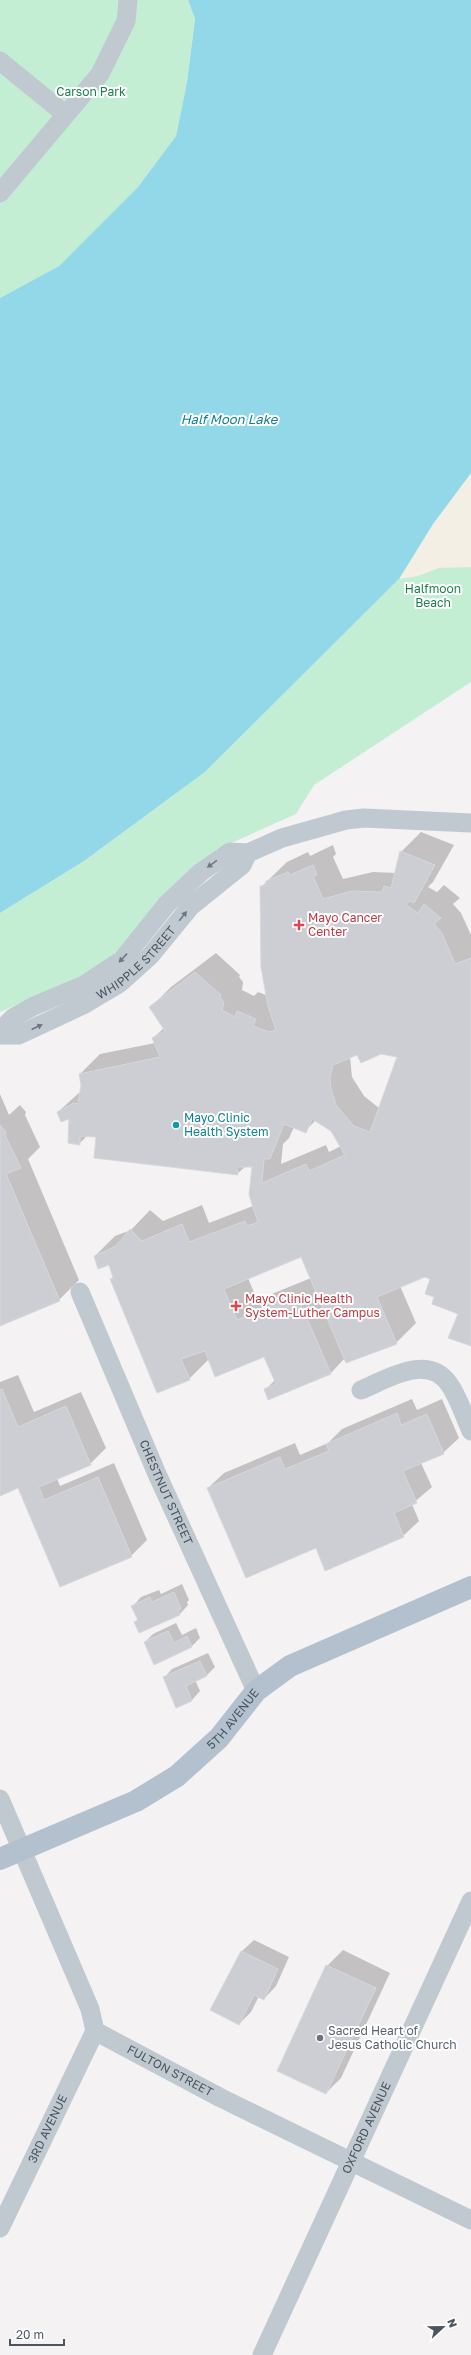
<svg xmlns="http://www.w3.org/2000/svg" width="471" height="2355" viewBox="0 0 471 2355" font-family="'Golos Text',sans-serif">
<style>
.green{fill:#c4eed4}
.sand{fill:#f4efe4}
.water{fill:#93d8e9}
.shadow{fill:#0003;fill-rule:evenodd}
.building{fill:#ccced4;stroke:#d6d8dd;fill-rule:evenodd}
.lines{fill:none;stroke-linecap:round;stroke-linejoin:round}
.minor{stroke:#c0c9d0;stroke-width:19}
.major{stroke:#b3c1cf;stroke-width:22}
.oneway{fill:#6d7881}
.health-dot{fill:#e0444e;stroke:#fff;stroke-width:1.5}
.culture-dot{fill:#0f9aa8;stroke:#fff;stroke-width:1.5}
.worship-dot{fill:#6b7280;stroke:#fff;stroke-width:1.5}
.labels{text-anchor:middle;stroke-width:4;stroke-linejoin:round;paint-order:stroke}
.park-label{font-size:12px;fill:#1c7f4c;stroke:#fff}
.health-label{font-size:12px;fill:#be3a42;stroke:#fff;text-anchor:start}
.street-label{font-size:12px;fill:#4a555f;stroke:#fff}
.culture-label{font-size:12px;fill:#0d838f;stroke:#fff;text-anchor:start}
.worship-label{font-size:12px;fill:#5b616d;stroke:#fff;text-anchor:start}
.water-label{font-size:13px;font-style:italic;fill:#137f9a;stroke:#fff}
</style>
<rect width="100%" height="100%" fill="#f4f2f2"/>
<g class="green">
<polygon points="0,0 188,0 195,19 187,82 176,136 138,187 59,266 0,298"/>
<polygon points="471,473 471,682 314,785 296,814 220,848 106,962 77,978 0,1012 0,913 84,861 205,772 399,579 433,524"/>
</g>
<polygon class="sand" points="471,473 471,567 439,568 418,576 399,579 433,524"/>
<polygon class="water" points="188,0 471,0 471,473 433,524 399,579 205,772 84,861 0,913 0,298 59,266 138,187 176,136 187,82 195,19"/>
<g class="shadow">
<path d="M 421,832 L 454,845 L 433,882 L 428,887 L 437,892 L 444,885 L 460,898 L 453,904 L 461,913 L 471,935 L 471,1345 L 459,1314 L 436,1297 L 431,1278 L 425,1276 L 400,1286 L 416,1323 L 396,1343 L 345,1358 L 331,1373 L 269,1398 L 265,1390 L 275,1380 L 264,1356 L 209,1359 L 189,1379 L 112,1279 L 114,1277 L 109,1264 L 95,1256 L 115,1236 L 131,1230 L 150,1210 L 163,1221 L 202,1205 L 209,1223 L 253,1206 L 254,1166 L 246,1166 L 237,1174 L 97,1136 L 87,1136 L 79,1144 L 70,1117 L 58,1112 L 82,1090 L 80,1074 L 100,1054 L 155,1043 L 153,1038 L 164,1028 L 151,1007 L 171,987 L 216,953 L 240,975 L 239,977 L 243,982 L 242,990 L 254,996 L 258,992 L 266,995 L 261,952 L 261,887 L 287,862 L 308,852 L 310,856 L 333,845 L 336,854 L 333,857 L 343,879 L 373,872 L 396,873 L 401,852 ZM 381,1053 L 398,1056 L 379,1108 L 364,1096 L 352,1077 L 350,1057 L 358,1054 ZM 316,1120 L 331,1131 L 341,1146 L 329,1152 L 326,1145 L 281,1164 L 283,1144 L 289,1138 L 294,1127 L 305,1131 ZM 302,1256 L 311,1278 L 257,1300 L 248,1278 Z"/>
<polygon points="0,1094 9,1115 20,1105 26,1112 25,1115 40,1147 28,1159 79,1280 59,1300 0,1325"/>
<polygon points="18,1375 34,1412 81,1392 106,1448 90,1464 57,1478 60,1486 114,1463 147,1540 131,1556 18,1487 0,1495 0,1382"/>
<polygon points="412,1399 417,1410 442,1399 459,1438 443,1453 421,1463 432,1487 412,1504 419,1521 403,1536 316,1547 208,1488 224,1473 295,1443 300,1455 328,1443 342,1429"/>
<polygon points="182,1584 189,1600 187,1602 188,1605 180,1614 139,1632 135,1622 138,1619 133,1606 141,1597 159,1590 161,1594"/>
<polygon points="176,1623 182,1635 196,1628 200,1638 192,1646 155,1663 145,1642 153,1634"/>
<polygon points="208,1653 215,1667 206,1676 195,1680 200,1691 192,1700 177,1707 164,1678 172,1669"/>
<polygon points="254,1940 289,1957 276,1986 264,1999 259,1996 251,2012 239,2024 241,1952"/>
<polygon points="343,1950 390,1973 341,2078 326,2093 327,1966"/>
</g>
<g class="building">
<path d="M 400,851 L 435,865 L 414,903 L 409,901 L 406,905 L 418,913 L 424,904 L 441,918 L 434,924 L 442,933 L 455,964 L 471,958 L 471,1346 L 448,1338 L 458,1314 L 432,1304 L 434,1297 L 425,1294 L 430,1279 L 425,1277 L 377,1297 L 397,1344 L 346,1363 L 301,1257 L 224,1289 L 237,1320 L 297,1295 L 331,1374 L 268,1400 L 264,1389 L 276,1384 L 264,1357 L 215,1377 L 205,1351 L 181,1359 L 190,1380 L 157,1393 L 110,1279 L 113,1278 L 109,1265 L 98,1269 L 94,1256 L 116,1246 L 130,1229 L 142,1241 L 182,1224 L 189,1242 L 245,1221 L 247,1226 L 258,1222 L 249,1195 L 252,1167 L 237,1167 L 238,1175 L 94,1158 L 96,1137 L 80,1136 L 80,1145 L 68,1143 L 69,1119 L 61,1122 L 57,1112 L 74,1103 L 78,1104 L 81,1085 L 79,1074 L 160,1057 L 152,1038 L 165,1031 L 149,1007 L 195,972 L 221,995 L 220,997 L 224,1002 L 222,1010 L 235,1017 L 237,1011 L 256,1019 L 253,1026 L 269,1032 L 276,1030 L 268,1006 L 261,967 L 260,886 L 265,886 L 266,881 L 288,872 L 290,875 L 313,865 L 317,875 L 313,876 L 323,899 L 352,891 L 382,892 L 384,886 L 391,888 ZM 381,1054 L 397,1057 L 370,1132 L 354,1126 L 336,1105 L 331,1089 L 330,1078 L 333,1065 L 357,1055 L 361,1063 ZM 312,1119 L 331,1131 L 345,1155 L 309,1171 L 306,1164 L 262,1183 L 264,1159 L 270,1159 L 284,1124 L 306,1133 Z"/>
<polygon points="0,1125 6,1132 5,1135 21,1168 6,1174 60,1301 0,1326"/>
<polygon points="2,1389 18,1427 66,1406 91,1465 39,1487 44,1500 98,1477 132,1557 60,1587 18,1488 0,1496 0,1390"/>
<polygon points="397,1413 401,1425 427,1414 444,1454 403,1471 417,1503 394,1513 404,1537 325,1571 316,1548 246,1578 207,1488 280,1457 285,1469 329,1451 326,1444"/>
<polygon points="174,1592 181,1609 178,1610 180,1615 139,1633 134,1622 138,1620 131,1606 150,1597 152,1602"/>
<polygon points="168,1631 174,1643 187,1636 192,1647 154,1665 144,1642"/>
<polygon points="200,1661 207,1676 186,1686 192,1701 176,1708 163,1677"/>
<polygon points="241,1951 278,1969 264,2000 254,1995 239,2025 210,2010"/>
<polygon points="326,1965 376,1988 326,2094 277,2071"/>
</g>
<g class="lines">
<g class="minor">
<polyline points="0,61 65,114"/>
<polyline points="0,193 100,74 126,21 128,0"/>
<polyline points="0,1031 14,1017 34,1006 84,985 122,960 167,904 201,872 230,852 248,853 282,838 346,820 364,818 471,823"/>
<path id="s1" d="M 0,1035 L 19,1035 L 83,1005 L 120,983 L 150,956 L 191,906 L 242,865 L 248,853"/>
<path id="s2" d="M 80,1292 L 157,1474 L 256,1691"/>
<path d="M 361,1390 C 387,1379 428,1353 449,1384 C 459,1398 464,1416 471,1431"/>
<path id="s3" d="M 0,1799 L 90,2009 L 95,2031 L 221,2098 L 471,2220"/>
<path id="s4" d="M 0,2228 L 95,2031"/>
<path id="s5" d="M 262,2355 L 471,1901"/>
</g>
<path class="major" id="s6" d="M 0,1859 L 136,1801 L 177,1776 L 219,1738 L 256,1691 L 290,1666 L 471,1587"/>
</g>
<defs><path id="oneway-solid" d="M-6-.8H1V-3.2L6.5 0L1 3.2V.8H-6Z"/></defs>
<g class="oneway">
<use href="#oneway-solid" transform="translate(212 864) rotate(144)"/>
<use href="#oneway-solid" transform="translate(183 916) rotate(-51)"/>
<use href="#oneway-solid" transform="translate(123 958) rotate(133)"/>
<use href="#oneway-solid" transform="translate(37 1027) rotate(-25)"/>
</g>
<g class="health-dot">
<path d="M297 919h4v4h4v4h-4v4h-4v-4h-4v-4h4z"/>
<path d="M234 1300h4v4h4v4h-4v4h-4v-4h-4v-4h4z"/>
</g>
<circle class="culture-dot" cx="176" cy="1125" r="4"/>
<circle class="worship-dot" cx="320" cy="2038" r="4"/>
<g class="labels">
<g class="park-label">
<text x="91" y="96">Carson Park</text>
<text x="433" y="593">Halfmoon<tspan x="433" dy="14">Beach</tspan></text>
</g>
<g class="health-label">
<text x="308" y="922">Mayo Cancer<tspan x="308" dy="14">Center</tspan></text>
<text x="245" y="1303">Mayo Clinic Health<tspan x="245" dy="14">System-Luther Campus</tspan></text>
</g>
<g class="street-label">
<text dy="4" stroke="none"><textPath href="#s1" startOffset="158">WHIPPLE STREET</textPath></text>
<text dy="4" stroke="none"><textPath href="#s2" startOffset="218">CHESTNUT STREET</textPath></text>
<text dy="4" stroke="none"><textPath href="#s6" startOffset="276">5TH AVENUE</textPath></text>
<text dy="4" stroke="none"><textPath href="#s3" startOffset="336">FULTON STREET</textPath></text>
<text dy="4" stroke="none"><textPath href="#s5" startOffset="250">OXFORD AVENUE</textPath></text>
<text dy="4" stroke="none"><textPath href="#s4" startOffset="110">3RD AVENUE</textPath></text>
</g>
<g class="culture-label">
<text x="184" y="1122">Mayo Clinic<tspan x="184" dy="14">Health System</tspan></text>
</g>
<g class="worship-label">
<text x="328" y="2035">Sacred Heart of<tspan x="328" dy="14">Jesus Catholic Church</tspan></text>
</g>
<g class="water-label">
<text x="229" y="424">Half Moon Lake</text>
</g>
</g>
<g transform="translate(443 2327) rotate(68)" stroke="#ffffff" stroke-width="3" paint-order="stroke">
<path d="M0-3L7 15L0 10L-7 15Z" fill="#4a555f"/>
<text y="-6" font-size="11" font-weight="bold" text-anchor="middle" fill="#4a555f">N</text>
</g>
<path d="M10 2339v6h54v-6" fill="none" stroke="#4a555f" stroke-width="2"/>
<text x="16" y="2339" font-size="12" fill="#4a555f" stroke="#ffffff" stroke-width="3" paint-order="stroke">20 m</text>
</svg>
